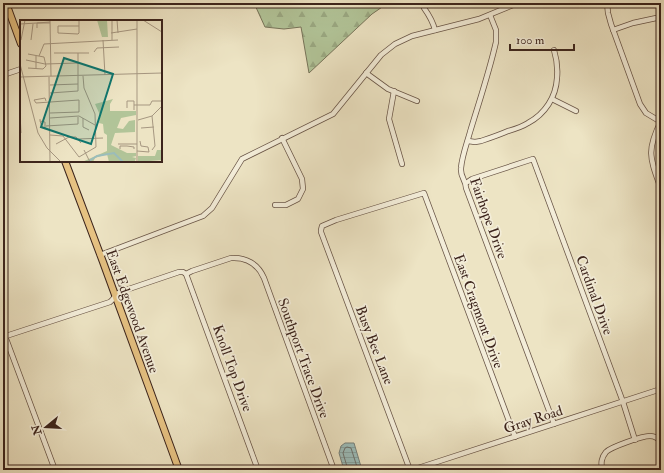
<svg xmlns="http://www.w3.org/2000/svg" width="664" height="473" viewBox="0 0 664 473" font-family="'IM FELL Double Pica',serif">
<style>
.forest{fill:url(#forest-firs);stroke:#77745a}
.water{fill:url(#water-rules);stroke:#75807b}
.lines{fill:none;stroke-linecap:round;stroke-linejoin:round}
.shore{stroke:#6c706c;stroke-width:1}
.minor-casing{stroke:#685446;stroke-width:6}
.major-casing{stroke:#3c241c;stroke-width:8}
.minor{stroke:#f3edd9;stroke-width:4.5}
.major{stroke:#e6c282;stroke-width:6}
.labels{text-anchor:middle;stroke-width:3.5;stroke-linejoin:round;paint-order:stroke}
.street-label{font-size:14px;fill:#3c241c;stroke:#f3edd9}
.inset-river{fill:none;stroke:#9bbdbb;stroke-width:2}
.inset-road{fill:none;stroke:#a69781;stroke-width:1}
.view{fill:#0f766e;fill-opacity:0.15;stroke:#0f766e;stroke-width:2}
.inset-edge{fill:none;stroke:#3c241c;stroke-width:2}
</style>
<defs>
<pattern id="forest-firs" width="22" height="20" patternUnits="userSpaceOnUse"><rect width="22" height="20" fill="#b2c599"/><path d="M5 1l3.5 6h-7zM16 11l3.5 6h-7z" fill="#9aa983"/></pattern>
<pattern id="water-rules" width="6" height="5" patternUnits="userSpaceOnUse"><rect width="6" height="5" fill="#9bbdbb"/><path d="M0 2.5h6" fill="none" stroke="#86a2a0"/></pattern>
</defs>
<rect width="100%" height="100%" fill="#ede4c4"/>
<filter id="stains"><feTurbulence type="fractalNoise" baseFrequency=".005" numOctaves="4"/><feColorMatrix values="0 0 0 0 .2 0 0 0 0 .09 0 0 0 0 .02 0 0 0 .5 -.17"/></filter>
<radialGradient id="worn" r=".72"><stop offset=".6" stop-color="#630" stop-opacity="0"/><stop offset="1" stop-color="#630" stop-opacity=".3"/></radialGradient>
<polygon class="forest" points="254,3 388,3 372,14 309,73 301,27 284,29 265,27"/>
<polygon class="water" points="345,443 354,443 362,470 344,470 339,453 341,446"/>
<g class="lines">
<polyline class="shore" points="348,470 343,453 345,448 347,447 351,448 358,470"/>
<g class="minor-casing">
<g id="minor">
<polyline points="607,3 608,13 611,24 640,104 646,113 661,122"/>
<path d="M 424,8 C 429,15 433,22 435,30"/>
<path d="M 490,15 L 496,30 L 496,42 C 489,73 479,102 470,132 C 467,143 462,156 461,168 C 460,177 466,180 466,188 L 554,424"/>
<polyline points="613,30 633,23 661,17"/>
<polyline points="366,73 388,89 417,101"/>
<polyline points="3,75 21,69"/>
<polyline points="394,91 389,119 402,164"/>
<polyline points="552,99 576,111"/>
<path d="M 661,121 C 646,151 650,158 661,189"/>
<path d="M 468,141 L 475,142 L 481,141 C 490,138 499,135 508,131 C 515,129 522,127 528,123 C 545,114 556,97 557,78 C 558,68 557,60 554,50"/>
<polyline points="466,183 472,179 533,159 623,402 635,440"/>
<polyline points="275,205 286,205 298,199 303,189 302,179 282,138"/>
<polyline points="100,255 203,216 212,208 242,159 333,114 381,55 395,44 412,36 479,19 518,3"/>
<polyline points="186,274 258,470"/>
<polyline points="5,336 55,470"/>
<path d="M 3,337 L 110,302 C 114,299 116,294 120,292 L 179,272 L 183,272 L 186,274 L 192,271 L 231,258 C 246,257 258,264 264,278 L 334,470"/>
<polyline points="410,470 321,232 321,230 322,226 336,220 424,193 515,437"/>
<polyline points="412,470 661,389"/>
<path d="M 602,470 C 601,463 601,458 606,452 C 611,447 642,436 650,436 C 655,436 658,438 661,442"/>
<polyline points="658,470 661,467"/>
</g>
</g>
<g class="major-casing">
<g id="major">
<polyline points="6,3 21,44"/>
<polyline points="65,161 103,262 179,470"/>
</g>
</g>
<use href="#minor" class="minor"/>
<use href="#major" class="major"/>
</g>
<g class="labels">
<g class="street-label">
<text transform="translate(489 218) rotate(70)" y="5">Fairhope Drive</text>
<text transform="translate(595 295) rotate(70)" y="5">Cardinal Drive</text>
<text transform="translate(133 311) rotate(70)" y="5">East Edgewood Avenue</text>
<text transform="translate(479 311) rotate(70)" y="5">East Cragmont Drive</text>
<text transform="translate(375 345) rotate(69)" y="5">Busy Bee Lane</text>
<text transform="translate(304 358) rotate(70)" y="5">Southport Trace Drive</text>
<text transform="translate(233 368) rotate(70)" y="5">Knoll Top Drive</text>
<text transform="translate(533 419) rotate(-18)" y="5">Gray Road</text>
</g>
</g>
<g transform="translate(20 20)">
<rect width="142" height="142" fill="#ede4c4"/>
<path d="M 77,0 L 87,0 L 88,17 L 82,17 ZM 93,79 L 90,84 L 90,91 L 116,91 L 116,95 L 101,98 L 97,108 L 103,109 L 109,101 L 115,100 L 115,112 L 95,113 L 91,125 L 107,133 L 116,133 L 116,136 L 112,137 L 116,138 L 115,141 L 89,142 L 87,134 L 75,138 L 73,142 L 62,142 L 87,131 L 87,115 L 84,113 L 83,104 L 79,103 L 80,95 L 75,84 ZM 137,130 L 142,130 L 142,140 L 118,142 L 118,136 L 135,136 Z" fill="#b2c599"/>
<path class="inset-river" d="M 69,141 L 77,136 L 94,133 L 103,142"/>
<path class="inset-road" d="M 30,0 L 31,56M 92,0 L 92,20M 97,0 L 98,13M 123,0 L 142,12M 30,2 L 17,3 L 30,3M 0,4 L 17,3 L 17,8M 59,6 L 38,6 L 38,13 L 58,14 L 59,13 L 59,0M 91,13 L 117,9M 1,20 L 5,0M 11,20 L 13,4M 83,20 L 85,55M 74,32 L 77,28 L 99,27M 34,33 L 69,33M 19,36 L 24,24 L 98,20M 6,40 L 25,44 L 58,43M 0,44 L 18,113 L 27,128 L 41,142M 8,48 L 23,49 L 26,46 L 24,37 L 8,34M 16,49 L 16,36M 0,57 L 142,53M 29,57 L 30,142M 30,65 L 58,64M 30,73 L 58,71 L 58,33M 26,81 L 25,78 L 14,80 L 16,83 L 59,80 L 59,92 L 30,93M 114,85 L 130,85 L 132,81 L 142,81M 142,86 L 142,66M 107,88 L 107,81 L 114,81 L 114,90M 0,94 L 1,113M 132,96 L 135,126 L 132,130M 30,98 L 59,96 L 75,105M 63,98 L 63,107 L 69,110M 20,99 L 20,101 L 22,107 L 25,108 L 25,102 L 20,101M 118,100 L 132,96 L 142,86M 26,106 L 58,104 L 58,97M 121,108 L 134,107M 142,111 L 142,97M 30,115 L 43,116 L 59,137 L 76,127 L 75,94 L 64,68 L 63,56M 58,119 L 83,118M 36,124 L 49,117 L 56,117 L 61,123M 98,124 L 117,124M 100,129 L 100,126 L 107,126 L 114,127 L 114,129M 64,130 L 70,142M 117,131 L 129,132 L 128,127 L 121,126 L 120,121M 117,142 L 117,0"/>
<path class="view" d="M 44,38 L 93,54 L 71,124 L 21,107 Z"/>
<rect width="142" height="142" class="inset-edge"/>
</g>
<rect width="664" height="473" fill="none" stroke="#ede4c4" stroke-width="16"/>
<rect x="4" y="4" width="656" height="465" fill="none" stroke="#3c241c" stroke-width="2"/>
<rect x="8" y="8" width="648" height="457" fill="none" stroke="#3c241c"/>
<g transform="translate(46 427) rotate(252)" stroke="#f3edd9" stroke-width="3" paint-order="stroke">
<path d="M0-3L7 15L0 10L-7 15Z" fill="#3c241c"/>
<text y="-6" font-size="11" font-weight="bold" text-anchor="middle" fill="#3c241c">N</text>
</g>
<path d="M510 44v6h64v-6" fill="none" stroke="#3c241c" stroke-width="2"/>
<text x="516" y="44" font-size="12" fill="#3c241c" stroke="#f3edd9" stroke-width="3" paint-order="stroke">100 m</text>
<rect width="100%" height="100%" filter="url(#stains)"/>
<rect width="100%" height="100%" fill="url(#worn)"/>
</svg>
